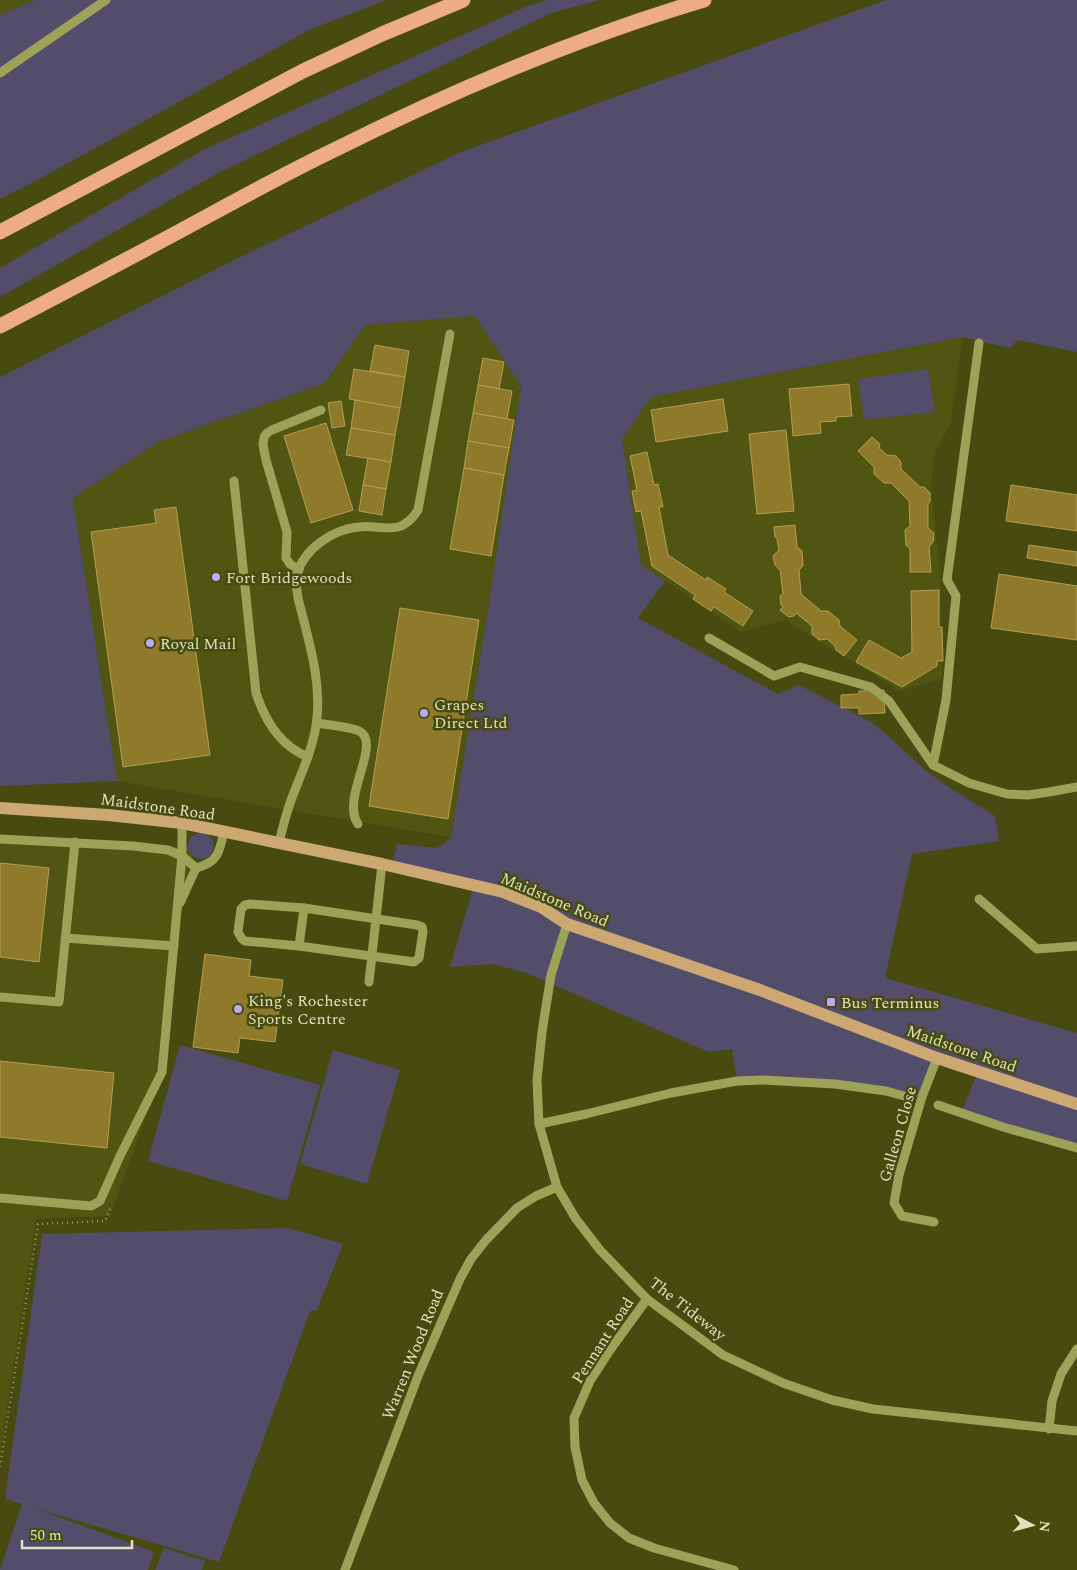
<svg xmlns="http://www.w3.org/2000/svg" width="1077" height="1570" viewBox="0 0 1077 1570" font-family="Spectral,serif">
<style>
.built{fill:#505511}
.green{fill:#534d6c}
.building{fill:#8f7a2c;stroke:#b49e52}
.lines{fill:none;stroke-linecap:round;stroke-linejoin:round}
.path{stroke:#969b6b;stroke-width:2.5;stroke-dasharray:1 4;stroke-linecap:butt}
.minor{stroke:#9ca358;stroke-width:9}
.major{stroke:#cda872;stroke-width:12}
.highway{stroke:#edac83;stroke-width:15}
.poi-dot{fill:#baaaf6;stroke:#474b0f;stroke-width:2}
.labels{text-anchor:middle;stroke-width:5;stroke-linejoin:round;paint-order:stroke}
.poi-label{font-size:16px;fill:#dee3be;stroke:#474b0f;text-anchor:start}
.street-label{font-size:16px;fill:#dee3be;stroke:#474b0f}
</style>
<rect width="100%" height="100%" fill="#474b0f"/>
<g class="built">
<polygon points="0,0 35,0 0,15"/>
<polygon points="475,316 521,386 512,464 451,837 117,781 73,498 158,442 325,383 365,325"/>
<polygon points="962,337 951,424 935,451 931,487 940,574 942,678 900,691 785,620 741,632 641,565 622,438 651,397"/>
<polygon points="0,836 195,847 177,910 162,1072 110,1216 36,1219 0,1453"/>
</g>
<g class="green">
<polygon points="35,0 386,0 309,30 43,177 0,199 0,15"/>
<polygon points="547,0 600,0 551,13 216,174 0,297 0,268 205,149 528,6"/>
<polygon points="886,0 1077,0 1077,352 1018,340 1009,348 962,337 651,397 622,439 641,565 665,581 638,618 778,694 799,685 869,721 885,733 924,769 947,786 995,816 999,841 912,854 885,978 1077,1033 1077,1148 961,1113 978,1072 937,1058 922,1097 904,1096 886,1091 737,1081 732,1049 709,1052 526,973 493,964 450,967 474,885 392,866 397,844 436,848 444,844 451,837 489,604 521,386 475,316 365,325 325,383 158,442 73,498 117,781 0,786 0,377 234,260 461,152"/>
<polygon points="928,369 935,412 864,420 858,379"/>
<circle cx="201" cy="846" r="13"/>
<polygon points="180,1045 320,1085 287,1201 148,1161"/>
<polygon points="333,1050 400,1070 367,1184 300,1164"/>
<polygon points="288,1228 343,1244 317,1310 310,1311 219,1562 34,1508 154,1552 148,1570 0,1570 22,1504 5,1499 42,1234"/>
<polygon points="164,1548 205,1561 202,1570 155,1570"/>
</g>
<g class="building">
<polygon points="375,345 409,351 405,377 370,371"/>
<polygon points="483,358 504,362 499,389 478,385"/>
<polygon points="354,369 405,377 400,408 349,399"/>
<polygon points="849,384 852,416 836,417 836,421 820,422 821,433 793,436 789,389"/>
<polygon points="478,385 512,391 507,419 473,413"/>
<polygon points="723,399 728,431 656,442 651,410"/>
<polygon points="355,400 400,408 395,435 351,428"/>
<polygon points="341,401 345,426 332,428 328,403"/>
<polygon points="473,413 514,420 509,448 468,441"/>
<polygon points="326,423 353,510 311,523 284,436"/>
<polygon points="351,428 395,435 391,462 346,455"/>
<polygon points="786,430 794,511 757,514 749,434"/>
<polygon points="872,437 880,444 879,448 887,455 896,456 901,462 901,469 920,487 924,487 930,493 930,502 928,504 928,528 934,533 933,542 929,547 931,572 910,572 910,549 906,545 905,530 910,526 909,501 891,483 884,483 874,474 874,467 858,451"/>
<polygon points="468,441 509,448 504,475 464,468"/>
<polygon points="647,452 654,485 658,484 663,507 659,507 668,555 706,580 707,577 726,589 724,592 753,611 743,626 714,607 711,611 693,599 695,595 652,566 641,511 636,512 632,491 637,490 630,456"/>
<polygon points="368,458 391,462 386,489 363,485"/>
<polygon points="464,468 504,475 491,556 450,549"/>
<polygon points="363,485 386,489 382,515 359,511"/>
<polygon points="1011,485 1077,495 1077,531 1006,521"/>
<polygon points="176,507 210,755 123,767 91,532 156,523 154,510"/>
<polygon points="795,525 797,547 802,551 803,566 799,570 801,594 821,611 828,611 839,620 840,626 857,640 844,656 836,650 835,646 827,639 819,640 812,634 812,626 796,613 794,616 789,617 780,610 783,607 781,605 780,596 783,594 780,570 775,565 773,556 779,550 777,539 775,537 774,527"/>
<polygon points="1029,545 1077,552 1077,566 1027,558"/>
<polygon points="999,574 1077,586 1077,640 991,628"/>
<polygon points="939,590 939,627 942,627 943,661 937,661 937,666 902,687 856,662 869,640 901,658 912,652 911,591"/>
<polygon points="400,608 479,620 448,819 369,806"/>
<polygon points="884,690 885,713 859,714 859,708 841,708 841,695 859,694 859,691"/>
<polygon points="0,863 49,868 39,962 0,957"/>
<polygon points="205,954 251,960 249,976 283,980 275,1042 240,1038 238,1053 193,1047"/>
<polygon points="0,1061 114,1073 107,1148 0,1137"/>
</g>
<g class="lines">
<polyline class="path" points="0,1467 38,1224 105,1221 111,1207"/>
<g class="minor">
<polyline points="0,73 106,0"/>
<path d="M 234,481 L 256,693 C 265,721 280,746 308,757"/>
<polyline points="299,570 290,564 286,558 287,532 266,460 263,445 264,437 267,433 272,430 321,410"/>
<polyline points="709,638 774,676 800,667 871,687 889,701 933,765 969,783 1007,794 1028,795 1049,792 1077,787"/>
<path d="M 317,723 C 328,725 350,727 359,731 C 383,743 340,798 358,824"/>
<polyline points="933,765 946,700 956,596 947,580 979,343"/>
<polyline points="0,839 133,846 168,850 182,856 196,868"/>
<path d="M 279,843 C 283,826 287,810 293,795 C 302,772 312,750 316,726 C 323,683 308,639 298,598 C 297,590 295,582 297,574 C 304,549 333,529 359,527 C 371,525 386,530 398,527 C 406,525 414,517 418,510 L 450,334"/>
<polyline points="979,899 1037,949 1077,946"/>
<path d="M 180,903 L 196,868 C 218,863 220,851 224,831"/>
<polygon points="250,904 304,908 417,925 422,927 423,931 419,958 414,962 299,946 245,941 242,939 238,932 241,909 245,905"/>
<polyline points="567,924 551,975 542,1032 537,1080 539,1124 557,1187 576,1219 600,1250 647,1299 723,1355 783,1383 832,1400 873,1409 1077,1431"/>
<polyline points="65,938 174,946"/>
<polyline points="299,946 304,908"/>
<polyline points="369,982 382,864"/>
<polyline points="0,997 59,1002 75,842"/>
<polyline points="938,1105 1003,1127 1077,1148"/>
<polyline points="539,1124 586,1114 671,1093 737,1081 764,1080 835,1084 886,1091 904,1096"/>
<polyline points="0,1198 91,1206 100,1201 120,1156 162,1072 182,856 182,823"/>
<polyline points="934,1222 902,1216 894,1203 899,1175 922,1097 937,1058"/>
<polyline points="647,1299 610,1350 590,1381 574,1418 575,1447 582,1480 594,1503 610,1523 629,1538 654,1548 734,1570"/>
<polyline points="1049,1429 1052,1401 1061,1374 1077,1349"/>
<polyline points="345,1570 418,1376 460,1279 471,1259 486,1240 517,1208 536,1196 557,1187"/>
</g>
<polyline class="major" points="0,808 108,815 182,823 382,864 503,892 541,907 567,924 760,990 937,1058 1077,1104"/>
<g class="highway">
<polyline points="0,232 303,71 382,34 463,0"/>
<path d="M 0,326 C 60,295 120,263 180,231 C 230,204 280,176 332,151 C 452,91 575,38 704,0"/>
</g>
</g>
<g class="poi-dot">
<circle cx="216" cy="577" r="5"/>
<circle cx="150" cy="643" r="5"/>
<circle cx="424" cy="713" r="5"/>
<rect x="826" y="997" width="10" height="10" rx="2.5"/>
<circle cx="238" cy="1009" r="5"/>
</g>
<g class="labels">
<g class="poi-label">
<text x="226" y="583">Fort Bridgewoods</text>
<text x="160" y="649">Royal Mail</text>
<text x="434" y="710">Grapes<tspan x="434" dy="18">Direct Ltd</tspan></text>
<text x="248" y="1006">King's Rochester<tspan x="248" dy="18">Sports Centre</tspan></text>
<text x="841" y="1008">Bus Terminus</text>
</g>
<g class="street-label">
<text transform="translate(158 806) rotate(8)" y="6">Maidstone Road</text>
<text transform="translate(555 899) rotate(23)" y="6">Maidstone Road</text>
<text transform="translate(962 1048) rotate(19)" y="6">Maidstone Road</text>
<text transform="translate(897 1134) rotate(-74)" y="6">Galleon Close</text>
<text transform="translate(688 1308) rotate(38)" y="6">The Tideway</text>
<text transform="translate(602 1340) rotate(-57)" y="6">Pennant Road</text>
<text transform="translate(412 1354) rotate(-68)" y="6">Warren Wood Road</text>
</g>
</g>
<g transform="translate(1032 1525) rotate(96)" stroke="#474b0f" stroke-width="4" paint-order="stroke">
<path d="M0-4L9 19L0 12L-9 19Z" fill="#dee3be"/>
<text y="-8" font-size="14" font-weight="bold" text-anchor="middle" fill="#dee3be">N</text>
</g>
<path d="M22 1540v8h110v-8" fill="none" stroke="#dee3be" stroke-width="2.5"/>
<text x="30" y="1540" font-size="15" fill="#dee3be" stroke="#474b0f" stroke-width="4" paint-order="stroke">50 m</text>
</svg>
